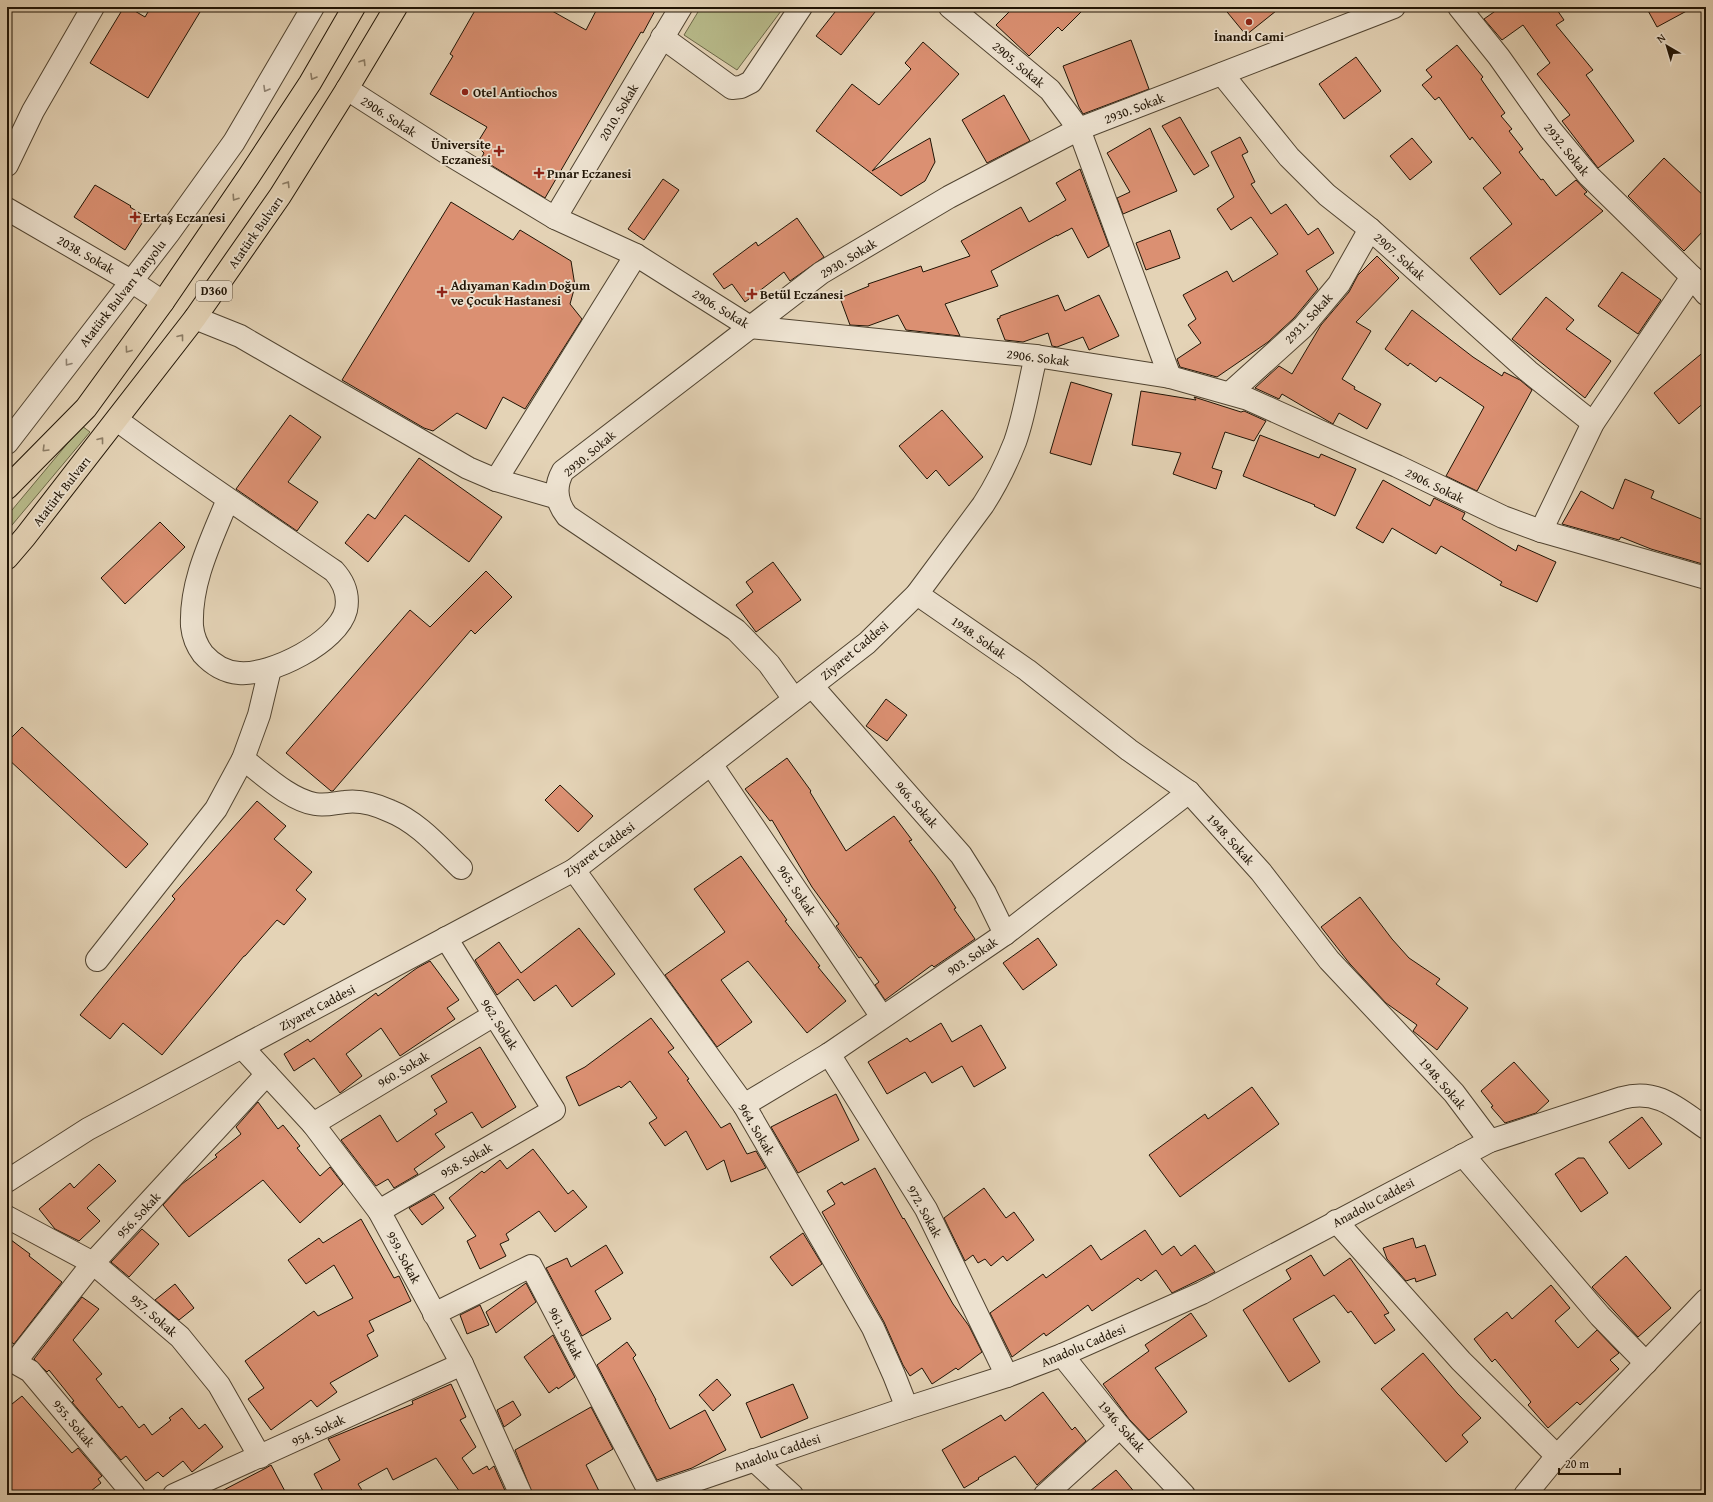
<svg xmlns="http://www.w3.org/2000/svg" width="1713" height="1502" viewBox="0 0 1713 1502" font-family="'Gentium Book Plus',serif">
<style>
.green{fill:#b8bb8b;stroke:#6c6848}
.building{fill:#db9072;stroke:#201405}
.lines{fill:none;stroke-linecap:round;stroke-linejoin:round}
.minor-casing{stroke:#514431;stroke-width:24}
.highway-casing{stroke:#201405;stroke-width:24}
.minor{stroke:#ede2d0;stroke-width:22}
.highway{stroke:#e4d3b6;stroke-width:22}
.oneway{stroke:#8c7d66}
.oneway2{stroke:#918575}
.poi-dot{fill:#8f2418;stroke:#ede2d0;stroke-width:1.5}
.labels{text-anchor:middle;stroke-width:3.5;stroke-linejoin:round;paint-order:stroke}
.shield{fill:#ede2d0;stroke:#5e5242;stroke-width:1}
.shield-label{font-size:12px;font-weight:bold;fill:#201405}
.poi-label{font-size:13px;font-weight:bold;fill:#201405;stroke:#ede2d0;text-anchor:start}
.street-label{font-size:13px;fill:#201405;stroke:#ede2d0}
</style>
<rect width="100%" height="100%" fill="#e4d3b6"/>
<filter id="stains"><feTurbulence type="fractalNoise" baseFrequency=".005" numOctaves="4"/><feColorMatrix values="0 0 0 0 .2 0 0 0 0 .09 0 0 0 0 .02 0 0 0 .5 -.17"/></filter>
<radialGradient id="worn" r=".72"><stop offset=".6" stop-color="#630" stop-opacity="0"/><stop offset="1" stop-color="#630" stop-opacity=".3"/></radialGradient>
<g class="green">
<polygon points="701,7 784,7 737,70 684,35"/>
<polygon points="82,426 90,432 7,531 7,516"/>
</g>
<g class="building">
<polygon points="124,7 128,7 145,17 151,7 203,7 148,98 90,63"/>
<polygon points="477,7 545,7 586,30 598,7 657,7 643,33 641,32 545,198 481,159 484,153 476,145 487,127 430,94 453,56 450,54"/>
<polygon points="839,7 879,7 841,55 816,36"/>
<polygon points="1014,7 1086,7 1062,31 1058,27 1029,56 996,25"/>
<polygon points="1223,7 1281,7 1246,35"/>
<polygon points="1501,7 1555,7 1564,20 1556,25 1593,70 1586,75 1634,141 1598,168 1562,121 1570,115 1537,74 1550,63 1523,25 1502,40 1484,19"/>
<polygon points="1646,7 1694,7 1657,27"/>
<polygon points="1131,40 1149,89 1083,114 1079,107 1063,66"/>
<polygon points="923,42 959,74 872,171 930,138 935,162 925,181 901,196 816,131 852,84 879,105 911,69 905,63"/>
<polygon points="1457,45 1483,77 1481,79 1505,113 1501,116 1512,129 1509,131 1523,149 1519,152 1541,180 1543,179 1556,196 1576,180 1587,192 1584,194 1603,211 1500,295 1470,258 1512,224 1483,188 1501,173 1472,137 1470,140 1439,97 1435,100 1422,85 1432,77 1426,70"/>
<polygon points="1356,57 1381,91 1344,119 1319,84"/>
<polygon points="1004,95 1030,141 987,163 962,120"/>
<polygon points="1180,117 1209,166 1194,175 1162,126"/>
<polygon points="1150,128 1177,191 1123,214 1117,198 1130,192 1107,153"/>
<polygon points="1240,137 1248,152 1242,155 1255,182 1251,184 1271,214 1286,204 1308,235 1318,228 1334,253 1306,271 1318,289 1294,318 1268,342 1217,377 1180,367 1177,359 1201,343 1188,325 1196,319 1183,295 1227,271 1233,282 1278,254 1251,217 1231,230 1217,209 1234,197 1211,152"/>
<polygon points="1412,138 1432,162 1410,180 1390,156"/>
<polygon points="1664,158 1706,198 1706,228 1684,251 1628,196"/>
<polygon points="1080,169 1109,246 1088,258 1072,228 1057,236 1057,235 991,271 998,286 945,304 960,336 906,330 898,315 868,326 850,325 840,298 869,286 868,284 921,266 923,272 970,256 961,241 1021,207 1029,222 1066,200 1056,183"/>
<polygon points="663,179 679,190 644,240 628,229"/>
<polygon points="95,185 131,206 130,207 146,217 125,250 74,217"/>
<polygon points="451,202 513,240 520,230 571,261 575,286 570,304 582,319 525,409 503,397 486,429 457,413 433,431 424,428 342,380"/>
<polygon points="797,218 824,257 790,281 784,272 745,302 732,284 724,289 713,274 756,242 758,246"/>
<polygon points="1170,230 1180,258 1146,270 1136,243"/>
<polygon points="1377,256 1399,278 1356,322 1371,331 1342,379 1355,387 1354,389 1381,404 1367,429 1339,413 1333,424 1282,394 1279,399 1255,388 1279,366 1292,374 1321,325 1349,292 1358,275"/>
<polygon points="1622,272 1661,300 1638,334 1598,306"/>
<polygon points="1058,295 1065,311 1099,295 1119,336 1089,350 1083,337 1057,347 1052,346 1048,333 1023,342 1005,340 997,319 1000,318 1000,316"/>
<polygon points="1546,297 1574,320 1566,329 1611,361 1585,398 1512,339"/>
<polygon points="1412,310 1473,357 1502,376 1504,372 1520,380 1532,390 1477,491 1446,476 1484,407 1440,377 1436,382 1410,363 1408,366 1385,349"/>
<polygon points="1706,350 1706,401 1679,424 1654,393"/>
<polygon points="1071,382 1112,394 1091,465 1050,453"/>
<polygon points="1141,391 1196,400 1194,397 1241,412 1244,411 1266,421 1254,441 1225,432 1212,468 1222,471 1216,489 1173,474 1181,453 1132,445"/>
<polygon points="942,410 983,457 949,486 936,470 927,479 899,446"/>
<polygon points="290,415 321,437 288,482 318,502 297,531 236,489"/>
<polygon points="1260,435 1319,458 1321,454 1356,469 1335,516 1314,506 1315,505 1243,476"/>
<polygon points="419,458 502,517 469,562 405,515 368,562 345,543 368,514 375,519"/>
<polygon points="1625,479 1654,491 1651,498 1706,521 1706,565 1651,549 1621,537 1619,540 1562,524 1581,491 1613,509"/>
<polygon points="1383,480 1430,506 1434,498 1465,513 1462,519 1516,551 1518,545 1556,562 1537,602 1500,585 1502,582 1441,546 1436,554 1392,528 1383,543 1356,528"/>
<polygon points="160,522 185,547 125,604 101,578"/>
<polygon points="773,562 801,600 756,632 736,605 753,592 746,582"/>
<polygon points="486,571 512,597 475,634 471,630 333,791 331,791 286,753 410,610 430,627"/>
<polygon points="886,699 907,715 887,741 866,726"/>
<polygon points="22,727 148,844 126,868 7,758 7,742"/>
<polygon points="787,758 811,791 810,792 846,851 894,816 912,840 909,841 935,876 956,908 954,909 975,939 934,967 932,965 885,1000 875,985 879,982 861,957 859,958 836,926 839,924 812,887 772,820 770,821 745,789"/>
<polygon points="560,785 593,816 578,832 545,800"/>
<polygon points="257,801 286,826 274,839 312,872 296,890 306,899 284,925 277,920 245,956 244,956 162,1055 123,1023 110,1039 80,1015 175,899 172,896"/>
<polygon points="741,856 787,920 785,921 820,966 818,967 846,1001 807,1033 748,961 721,980 752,1022 717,1047 665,975 725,932 694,889"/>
<polygon points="1360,897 1392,939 1409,958 1440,979 1436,984 1468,1008 1437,1050 1413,1031 1417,1025 1386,1003 1350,964 1321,927"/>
<polygon points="579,928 615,974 572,1007 556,985 534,1001 518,979 497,995 475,960 499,942 521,973"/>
<polygon points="1038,938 1057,965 1023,990 1003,963"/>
<polygon points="430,961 459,1000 447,1008 455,1019 400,1056 381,1028 346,1054 362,1076 340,1093 314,1058 294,1071 284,1054 308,1039 310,1042 376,993 378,996 417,968"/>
<polygon points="651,1018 674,1048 668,1052 689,1079 687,1080 721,1128 730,1123 747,1154 756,1151 766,1168 731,1182 724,1160 707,1170 686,1131 665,1146 649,1123 657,1118 630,1081 621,1088 619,1086 579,1106 566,1077 585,1067"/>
<polygon points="941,1023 952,1042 981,1025 1006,1068 974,1087 962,1066 932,1083 925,1072 887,1094 868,1062 907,1038 910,1042"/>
<polygon points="480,1047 516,1107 482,1128 472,1112 435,1134 445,1147 414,1169 418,1174 394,1188 388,1179 376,1186 341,1140 380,1115 397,1142 437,1114 434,1110 447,1102 431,1076"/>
<polygon points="1514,1062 1549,1101 1536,1113 1505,1123 1491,1107 1493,1106 1481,1091"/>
<polygon points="1252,1087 1279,1124 1180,1197 1149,1155 1205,1114 1208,1119"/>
<polygon points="836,1094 859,1140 798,1173 771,1127"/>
<polygon points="258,1102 278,1129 283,1125 300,1146 297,1148 320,1176 330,1167 343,1184 300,1223 263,1180 189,1237 163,1205 182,1184 217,1157 215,1155 241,1134 236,1127"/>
<polygon points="1642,1117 1662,1144 1629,1169 1609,1142"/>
<polygon points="533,1149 568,1194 573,1190 587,1207 555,1232 539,1211 506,1234 509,1240 500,1244 506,1256 480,1269 467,1241 476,1236 449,1198 482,1171 484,1173 500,1160 507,1169"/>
<polygon points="1578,1158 1584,1158 1608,1193 1581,1212 1555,1174"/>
<polygon points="99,1164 116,1181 87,1208 100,1221 79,1241 55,1229 39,1209 70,1183 74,1188"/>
<polygon points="875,1168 903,1219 904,1218 953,1304 969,1326 982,1352 958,1370 956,1368 932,1384 922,1368 910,1376 903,1365 884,1322 822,1212 835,1204 827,1191 842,1182 844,1185"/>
<polygon points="984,1188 1006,1218 1014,1212 1034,1240 1007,1261 1003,1256 991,1266 985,1259 978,1263 973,1255 965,1261 944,1218"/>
<polygon points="434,1194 444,1208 422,1225 409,1208"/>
<polygon points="361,1219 394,1278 399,1276 411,1301 369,1321 374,1331 367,1335 378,1356 330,1383 337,1392 317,1407 311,1400 271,1430 248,1399 264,1388 245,1361 314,1311 318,1316 353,1298 334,1265 306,1284 288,1260 319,1238 323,1243"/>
<polygon points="142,1229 159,1244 129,1277 111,1262"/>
<polygon points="1145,1230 1162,1255 1174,1246 1181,1256 1195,1245 1215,1272 1172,1293 1156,1270 1141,1281 1138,1278 1092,1311 1088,1305 1046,1336 1044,1333 1012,1357 990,1313 1043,1274 1046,1278 1091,1245 1101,1260"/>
<polygon points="803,1233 822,1264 792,1286 770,1257"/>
<polygon points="7,1237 30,1254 29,1256 62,1282 14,1344 7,1339"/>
<polygon points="1413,1238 1416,1248 1425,1245 1436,1275 1416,1282 1415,1278 1406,1281 1387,1259 1383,1248"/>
<polygon points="606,1245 623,1273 595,1291 611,1319 582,1336 546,1268 567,1258 571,1267"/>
<polygon points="1311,1255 1324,1276 1350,1258 1389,1313 1384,1315 1395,1330 1375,1344 1351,1311 1348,1313 1334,1295 1293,1319 1320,1362 1289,1382 1243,1310 1291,1279 1286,1270"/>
<polygon points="1626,1256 1671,1308 1638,1337 1592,1287"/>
<polygon points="526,1283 536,1302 496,1333 486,1312"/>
<polygon points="175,1284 194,1308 179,1320 155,1300"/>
<polygon points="1551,1285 1570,1308 1555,1321 1578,1348 1597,1330 1619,1353 1610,1360 1619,1369 1580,1405 1577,1402 1548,1428 1528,1405 1531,1402 1495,1359 1492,1362 1474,1339 1507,1312 1512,1319"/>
<polygon points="82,1297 99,1309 73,1340 102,1374 96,1379 119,1408 122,1406 139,1428 144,1424 152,1435 171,1420 169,1418 182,1408 199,1429 205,1424 223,1447 192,1472 183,1461 163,1477 158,1472 146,1481 126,1456 121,1460 72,1402 74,1401 49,1370 47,1372 34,1359"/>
<polygon points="480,1305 489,1325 467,1334 460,1315"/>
<polygon points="1191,1313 1207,1336 1155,1368 1187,1412 1149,1440 1129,1419 1103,1384 1149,1351 1145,1345"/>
<polygon points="553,1335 575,1377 558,1389 557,1387 549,1393 524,1357"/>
<polygon points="627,1342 636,1355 633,1358 656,1400 655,1400 670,1429 705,1410 726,1450 692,1468 657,1480 597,1365"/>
<polygon points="1423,1353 1457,1393 1481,1418 1462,1435 1468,1442 1446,1462 1381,1389"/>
<polygon points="717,1379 731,1395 713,1411 699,1395"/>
<polygon points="451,1384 466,1417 460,1420 476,1447 462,1458 473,1474 487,1466 489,1470 494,1466 507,1495 462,1495 436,1458 393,1480 387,1468 358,1484 365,1495 325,1495 314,1474 340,1460 328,1439 413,1404 412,1401"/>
<polygon points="793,1384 808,1418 761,1438 746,1403"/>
<polygon points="1043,1392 1072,1430 1075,1427 1086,1441 1037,1485 1015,1456 978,1478 979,1479 964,1488 942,1450 1001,1415 1005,1421"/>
<polygon points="22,1396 72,1453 78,1448 102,1476 98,1479 101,1483 86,1495 7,1495 7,1408"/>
<polygon points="513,1401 521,1415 504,1427 497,1410"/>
<polygon points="591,1407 613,1449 586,1465 601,1495 533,1495 515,1450"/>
<polygon points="271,1465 287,1495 214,1495 266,1468"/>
<polygon points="1116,1470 1137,1495 1085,1495"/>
</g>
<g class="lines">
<g class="minor-casing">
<g id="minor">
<polyline points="950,7 1050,90 1079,129 1170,377"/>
<polyline points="1459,7 1499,57 1550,129 1589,176 1692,277 1706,294"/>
<polyline points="662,37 732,88 741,87 751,82 801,7"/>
<polyline points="1222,74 1289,157 1327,195 1370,229 1528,371 1593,423"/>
<polyline points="347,89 447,153 555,218 636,255 750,327 1036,356 1170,377 1248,399 1397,466 1503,517 1541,531 1706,578"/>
<polyline points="7,165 33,111 93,7"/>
<polyline points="7,209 131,281 163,302"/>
<polyline points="555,218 681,7"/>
<polyline points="195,318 240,336 468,468 496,480 558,498"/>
<polyline points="1230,393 1303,327 1339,284 1370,229"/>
<path d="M 117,420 C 188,473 261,521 334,571 C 344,582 349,595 346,610 C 338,642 271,676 239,673 C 225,672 212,664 203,654 C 197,646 193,636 192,626 C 190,581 212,539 228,499"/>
<polyline points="7,443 168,234 234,142 313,7"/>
<polyline points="496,480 636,255"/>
<polyline points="1541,531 1593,423 1692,277"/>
<polyline points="917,594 1027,670 1129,750 1189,792 1261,872 1329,960 1454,1093 1490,1141"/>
<polyline points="812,686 961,855 985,893 1005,934"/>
<path d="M 794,699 L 769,664 L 736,630 L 567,516 C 556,502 554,487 563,471 L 821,273 L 949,197 L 1079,129 L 1394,7"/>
<path d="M 243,759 C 263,774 290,800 315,804 C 326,806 335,803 345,802 C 360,800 377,805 390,811 C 418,822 440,848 461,868"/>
<polyline points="711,764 882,1017"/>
<polyline points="574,870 744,1105 873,1328 894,1375 907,1408"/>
<polyline points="97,960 216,809 243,759 259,715 270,669"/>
<polyline points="242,1047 313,1124 379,1211 462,1364 521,1495"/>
<polyline points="829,1054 926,1209 1007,1376"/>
<polyline points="744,1105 829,1054 1005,934 1189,792"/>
<polyline points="313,1124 494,1015"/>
<polyline points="1463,1155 1600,1316 1646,1363"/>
<path d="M 7,1181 L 88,1129 L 574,870 L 867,643 L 917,594 L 983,505 C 996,485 1006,465 1015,442 C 1025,414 1029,384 1036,356"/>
<polyline points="379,1211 554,1110 446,938"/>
<polyline points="7,1217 93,1263 180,1337 219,1385 260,1457"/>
<polyline points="1336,1221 1461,1361 1557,1456"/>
<polyline points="434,1314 531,1266 651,1495"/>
<polyline points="1062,1355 1120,1427 1184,1495"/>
<polyline points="7,1358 30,1371 134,1495"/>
<polyline points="15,1362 93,1263 267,1074"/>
<polyline points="754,1460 792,1495"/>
<polyline points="174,1495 462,1364"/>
<path d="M 653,1495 L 907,1408 L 1007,1376 L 1062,1355 L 1202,1293 L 1490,1141 L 1622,1098 C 1658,1088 1678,1109 1706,1128"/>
<polyline points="1045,1495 1120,1427"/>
<polyline points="1525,1495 1557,1456 1706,1300"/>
</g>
</g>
<g class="highway-casing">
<g id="highway">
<polyline points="7,488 86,408 163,302 249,176 310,83 354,7"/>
<polyline points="7,558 25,537 195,318 280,196 347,89 396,7"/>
</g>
</g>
<use href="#minor" class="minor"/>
<use href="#highway" class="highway"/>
</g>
<defs><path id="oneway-chevron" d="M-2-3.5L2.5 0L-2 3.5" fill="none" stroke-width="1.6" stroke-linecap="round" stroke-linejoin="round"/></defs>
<g class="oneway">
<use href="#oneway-chevron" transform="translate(363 62) rotate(-58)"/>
<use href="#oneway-chevron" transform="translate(313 77) rotate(120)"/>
<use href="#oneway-chevron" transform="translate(287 184) rotate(-58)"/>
<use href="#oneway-chevron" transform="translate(235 198) rotate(124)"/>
<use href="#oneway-chevron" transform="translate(181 337) rotate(-52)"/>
<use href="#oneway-chevron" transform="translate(128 350) rotate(126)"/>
<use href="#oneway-chevron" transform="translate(101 440) rotate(-52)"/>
<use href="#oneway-chevron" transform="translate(45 449) rotate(135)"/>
</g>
<g class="oneway2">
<use href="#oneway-chevron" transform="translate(266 89) rotate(120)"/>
<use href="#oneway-chevron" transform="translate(68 363) rotate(127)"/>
</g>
<g class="poi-dot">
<circle cx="1249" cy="22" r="4"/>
<circle cx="465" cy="92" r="4"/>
<path d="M497 145h4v4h4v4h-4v4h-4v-4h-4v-4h4z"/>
<path d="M537 167h4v4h4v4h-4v4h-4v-4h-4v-4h4z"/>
<path d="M133 211h4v4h4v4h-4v4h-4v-4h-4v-4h4z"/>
<path d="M440 286h4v4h4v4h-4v4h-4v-4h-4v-4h4z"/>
<path d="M750 288h4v4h4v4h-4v4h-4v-4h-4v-4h4z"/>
</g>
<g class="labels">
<rect class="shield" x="196" y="281" width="36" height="20" rx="3"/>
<g class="shield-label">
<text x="214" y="295">D360</text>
</g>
<g class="poi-label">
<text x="1249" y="41" text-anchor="middle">İnandı Cami</text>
<text x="473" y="97">Otel Antiochos</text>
<text x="491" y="149" text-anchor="end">Üniversite<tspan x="491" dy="15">Eczanesi</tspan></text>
<text x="547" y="178">Pınar Eczanesi</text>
<text x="143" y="222">Ertaş Eczanesi</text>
<text x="451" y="290">Adıyaman Kadın Doğum<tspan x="451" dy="15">ve Çocuk Hastanesi</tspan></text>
<text x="760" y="299">Betül Eczanesi</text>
</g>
<g class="street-label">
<text transform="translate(1019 64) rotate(40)" y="5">2905. Sokak</text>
<text transform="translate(1134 108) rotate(-21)" y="5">2930. Sokak</text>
<text transform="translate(618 112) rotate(-59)" y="5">2010. Sokak</text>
<text transform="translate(389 116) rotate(33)" y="5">2906. Sokak</text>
<text transform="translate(1567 149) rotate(51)" y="5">2932. Sokak</text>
<text transform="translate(255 232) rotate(-55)" y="5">Atatürk Bulvarı</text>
<text transform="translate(86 254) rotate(30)" y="5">2038. Sokak</text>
<text transform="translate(1400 256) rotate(42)" y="5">2907. Sokak</text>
<text transform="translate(848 258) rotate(-31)" y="5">2930. Sokak</text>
<text transform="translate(122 293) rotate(-52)" y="5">Atatürk Bulvarı Yanyolu</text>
<text transform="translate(721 308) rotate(31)" y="5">2906. Sokak</text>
<text transform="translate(1308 318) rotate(-47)" y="5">2931. Sokak</text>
<text transform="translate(1038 357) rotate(7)" y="5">2906. Sokak</text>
<text transform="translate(589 453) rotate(-40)" y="5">2930. Sokak</text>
<text transform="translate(1435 485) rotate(26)" y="5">2906. Sokak</text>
<text transform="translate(61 491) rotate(-52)" y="5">Atatürk Bulvarı</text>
<text transform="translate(979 637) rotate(35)" y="5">1948. Sokak</text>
<text transform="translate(854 650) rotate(-40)" y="5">Ziyaret Caddesi</text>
<text transform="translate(917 804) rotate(49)" y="5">966. Sokak</text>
<text transform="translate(1231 839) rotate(48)" y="5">1948. Sokak</text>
<text transform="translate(599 849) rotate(-36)" y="5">Ziyaret Caddesi</text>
<text transform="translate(797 890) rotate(56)" y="5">965. Sokak</text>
<text transform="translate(972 956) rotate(-34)" y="5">903. Sokak</text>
<text transform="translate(317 1007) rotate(-28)" y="5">Ziyaret Caddesi</text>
<text transform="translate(500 1024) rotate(58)" y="5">962. Sokak</text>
<text transform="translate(403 1069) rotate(-31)" y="5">960. Sokak</text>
<text transform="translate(1443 1083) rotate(49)" y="5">1948. Sokak</text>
<text transform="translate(757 1129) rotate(59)" y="5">964. Sokak</text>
<text transform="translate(466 1160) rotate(-30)" y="5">958. Sokak</text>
<text transform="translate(1373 1202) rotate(-28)" y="5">Anadolu Caddesi</text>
<text transform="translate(925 1211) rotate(61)" y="5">972. Sokak</text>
<text transform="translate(138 1215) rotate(-47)" y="5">956. Sokak</text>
<text transform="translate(404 1257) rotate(62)" y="5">959. Sokak</text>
<text transform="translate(154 1315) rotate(41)" y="5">957. Sokak</text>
<text transform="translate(566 1333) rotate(62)" y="5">961. Sokak</text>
<text transform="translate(1083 1345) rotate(-23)" y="5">Anadolu Caddesi</text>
<text transform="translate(74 1423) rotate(50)" y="5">955. Sokak</text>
<text transform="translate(1122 1426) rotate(49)" y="5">1946. Sokak</text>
<text transform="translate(318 1430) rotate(-25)" y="5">954. Sokak</text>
<text transform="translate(777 1452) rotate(-19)" y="5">Anadolu Caddesi</text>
</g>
</g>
<rect width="1713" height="1502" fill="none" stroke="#e4d3b6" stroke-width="24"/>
<rect x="8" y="8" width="1697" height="1486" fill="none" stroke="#201405" stroke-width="2"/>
<rect x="12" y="12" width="1689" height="1478" fill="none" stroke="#201405"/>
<g transform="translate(1667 46) rotate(322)" stroke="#ede2d0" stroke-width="3" paint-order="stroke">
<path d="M0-3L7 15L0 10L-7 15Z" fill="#201405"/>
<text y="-6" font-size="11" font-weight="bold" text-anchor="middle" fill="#201405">N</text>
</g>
<path d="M1559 1468v6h61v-6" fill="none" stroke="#201405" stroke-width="2"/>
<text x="1565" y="1468" font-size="12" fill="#201405" stroke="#ede2d0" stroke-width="3" paint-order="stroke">20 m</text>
<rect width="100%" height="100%" filter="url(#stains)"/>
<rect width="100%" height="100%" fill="url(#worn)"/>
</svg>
